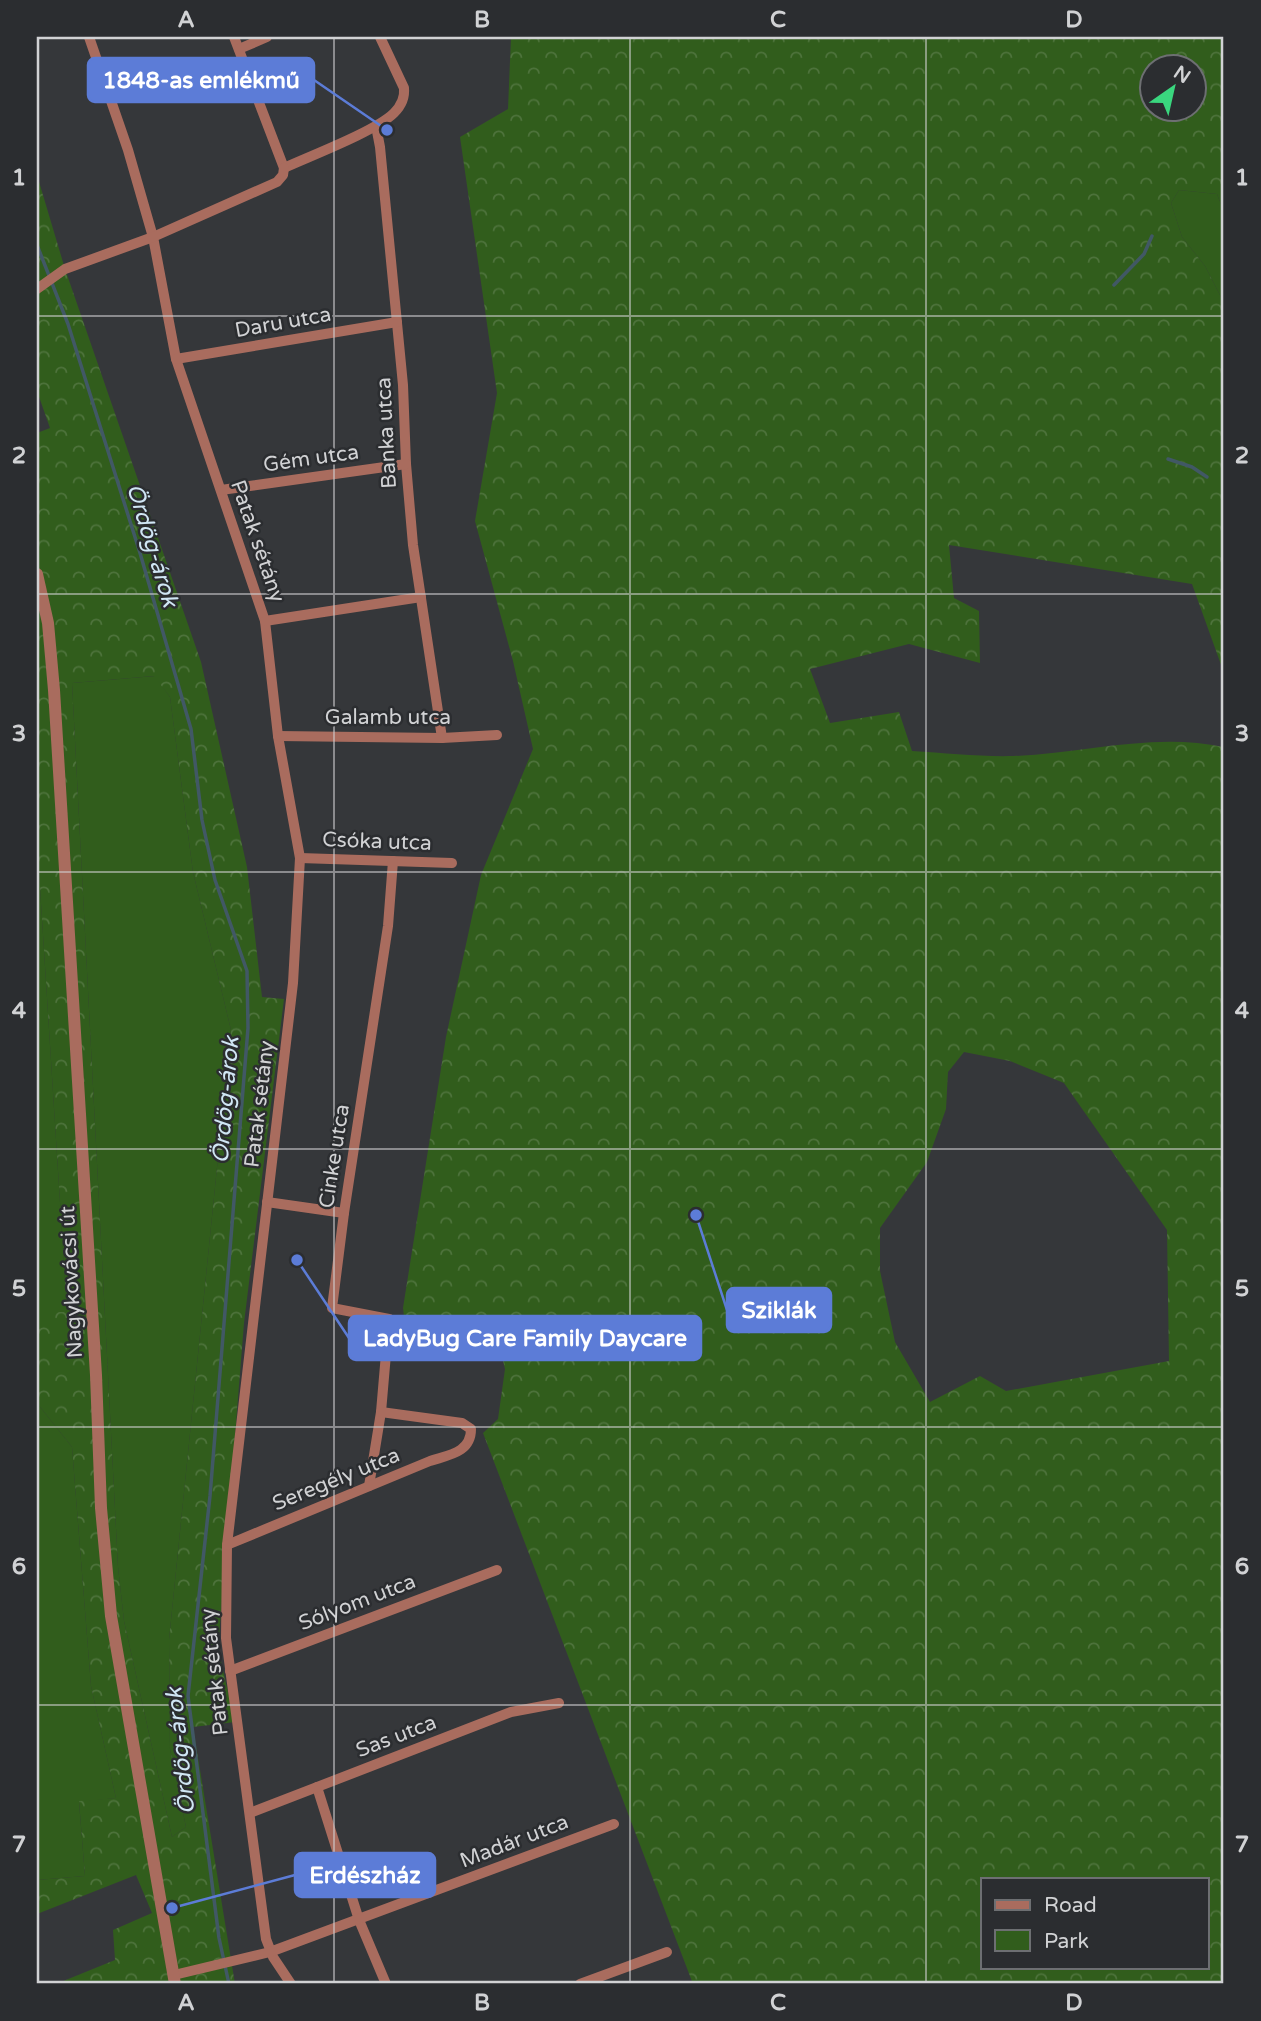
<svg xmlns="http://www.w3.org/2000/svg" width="1261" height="2021" viewBox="0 0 1261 2021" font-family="'Varela Round',sans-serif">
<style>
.green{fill:#315d1c}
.forest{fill:url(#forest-crowns);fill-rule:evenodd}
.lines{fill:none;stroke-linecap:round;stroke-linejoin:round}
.stream{stroke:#415865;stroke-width:3.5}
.minor{stroke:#a96c5e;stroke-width:10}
.tertiary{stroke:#a96c5e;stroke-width:12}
.grid{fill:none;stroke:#d1d2d4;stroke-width:2;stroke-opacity:0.55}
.labels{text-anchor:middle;stroke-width:5;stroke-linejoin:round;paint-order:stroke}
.street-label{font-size:21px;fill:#d1d2d4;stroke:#2b2d30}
.water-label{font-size:23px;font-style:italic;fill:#d0e6f4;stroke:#2b2d30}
.leader{fill:none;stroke:#5c7cd7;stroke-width:2.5}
.callout-dot{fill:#5c7cd7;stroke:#2b2d30;stroke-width:2.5}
.callout{fill:#5c7cd7;stroke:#5c7cd7;stroke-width:2.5}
.callout-label{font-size:23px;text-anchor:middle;font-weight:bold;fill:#fff}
.neatline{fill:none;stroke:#d1d2d4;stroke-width:2.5}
.grid-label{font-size:23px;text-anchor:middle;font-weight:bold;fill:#d1d2d4}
</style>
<defs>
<pattern id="forest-crowns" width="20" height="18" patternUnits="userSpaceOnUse" patternTransform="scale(1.75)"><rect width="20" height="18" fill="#315d1c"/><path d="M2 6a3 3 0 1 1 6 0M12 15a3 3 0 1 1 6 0" fill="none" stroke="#4e733c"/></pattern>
</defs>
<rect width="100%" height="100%" fill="#35373a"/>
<g class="green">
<polygon points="1179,190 1217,194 1224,212 1224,303 1205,266 1182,237 1171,203"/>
<polygon points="155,676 170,697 193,872 231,1030 169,1640 170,1749 186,1827 172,1837 124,1621 118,1567 72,683"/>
<polygon points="37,840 67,1312 37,1312"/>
<polygon points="37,1403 72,1447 91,1686 116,1798 79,1802 85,1876 37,1880"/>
</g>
<g class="forest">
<path d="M 511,37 L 1224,37 L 1224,212 L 1217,194 L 1179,190 L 1171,203 L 1182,237 L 1205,266 L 1224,303 L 1224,673 L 1192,584 L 949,545 L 954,598 L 979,611 L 980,663 L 909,644 L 810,669 L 830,723 L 899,712 L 912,751 C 946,753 981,757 1014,756 C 1084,753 1155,732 1224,747 L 1224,1984 L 693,1984 L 483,1433 L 498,1419 L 505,1369 L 499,1343 L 406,1333 L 403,1308 L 446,1037 L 481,875 L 533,749 L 513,661 L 475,521 L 497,393 L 460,137 L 508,109 ZM 1152,66 L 1194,66 L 1194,108 L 1152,108 ZM 964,1052 L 1010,1061 L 1064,1083 L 1167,1230 L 1169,1361 L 1006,1391 L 980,1376 L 930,1402 L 895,1342 L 880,1271 L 880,1228 L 927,1162 L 946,1109 L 948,1072 ZM 983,1879 L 1207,1879 L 1207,1967 L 983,1967 Z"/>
<path d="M 37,175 L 65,269 L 201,662 L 247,867 L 262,997 L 284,999 L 244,1323 L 218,1649 L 235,1722 L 193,1727 L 235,1984 L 56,1984 L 115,1960 L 113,1930 L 152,1913 L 136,1875 L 37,1914 L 37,1880 L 85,1876 L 79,1801 L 116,1798 L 91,1686 L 72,1447 L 37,1403 L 37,1312 L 67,1312 L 37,840 L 37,433 L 50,428 L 37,391 ZM 154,676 L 170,697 L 193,872 L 231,1030 L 169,1640 L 170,1749 L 186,1827 L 172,1837 L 124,1621 L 118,1567 L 72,683 Z"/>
</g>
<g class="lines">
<g class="stream">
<polyline points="37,245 68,324 140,553 191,729 202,820 215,880 247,971 248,1028 210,1496 188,1696 219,1938 229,1984"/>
<polyline points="1114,285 1144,254 1152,236"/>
<polyline points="1168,459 1192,467 1207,477"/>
</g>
<g class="minor">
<polyline points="89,37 128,150 153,237 176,359 265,621 278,736 300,858 293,983 227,1545 226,1638 266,1939 273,1957 291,1984"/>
<polyline points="234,37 284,168"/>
<polyline points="239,49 267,37"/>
<polyline points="376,126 380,147 403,385 406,464 413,545 442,738"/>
<path d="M 284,168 C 310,156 376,131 394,113 C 401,106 405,98 404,88 L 380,37"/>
<polyline points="37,289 65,269 153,237 277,182 283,175 284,168"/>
<polyline points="176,359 397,322"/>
<polyline points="221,490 406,464"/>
<polyline points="265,621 421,597"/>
<polyline points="278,736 442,738 497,735"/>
<polyline points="300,858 452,863"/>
<polyline points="267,1202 344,1213"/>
<polyline points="369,1486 381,1412 389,1319 332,1308 344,1213 388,926 393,861"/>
<path d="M 227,1545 L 430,1461 C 448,1455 471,1453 471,1429 L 462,1423 L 381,1412"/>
<polyline points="230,1671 497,1570"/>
<polyline points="317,1787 359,1920 386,1984"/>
<polyline points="250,1813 511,1712 559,1703"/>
<polyline points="174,1975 270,1952 614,1824"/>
<polyline points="580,1984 667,1952"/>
</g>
<polyline class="tertiary" points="37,574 48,623 54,690 96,1375 101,1508 111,1616 175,1984"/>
</g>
<path class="grid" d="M 334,37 L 334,1984M 630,37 L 630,1984M 926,37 L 926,1984M 37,316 L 1224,316M 37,594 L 1224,594M 37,872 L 1224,872M 37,1149 L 1224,1149M 37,1427 L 1224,1427M 37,1705 L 1224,1705"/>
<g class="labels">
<g class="street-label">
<text transform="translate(283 322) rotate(-10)" y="7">Daru utca</text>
<text transform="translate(386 433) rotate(-93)" y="7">Banka utca</text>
<text transform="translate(311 458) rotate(-8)" y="7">Gém utca</text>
<text transform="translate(258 541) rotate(71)" y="7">Patak sétány</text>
<text x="388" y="724">Galamb utca</text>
<text transform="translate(377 841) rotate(2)" y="7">Csóka utca</text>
<text transform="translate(259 1104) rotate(-83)" y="7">Patak sétány</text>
<text transform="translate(334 1156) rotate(-81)" y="7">Cinke utca</text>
<text transform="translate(71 1282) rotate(-93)" y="7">Nagykovácsi út</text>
<text transform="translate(336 1479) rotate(-22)" y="7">Seregély utca</text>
<text transform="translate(357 1602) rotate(-21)" y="7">Sólyom utca</text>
<text transform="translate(214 1672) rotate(-96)" y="7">Patak sétány</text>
<text transform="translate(396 1736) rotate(-21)" y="7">Sas utca</text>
<text transform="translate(514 1841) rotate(-21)" y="7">Madár utca</text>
</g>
<g class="water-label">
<text transform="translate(153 545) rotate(73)" y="8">Ördög-árok</text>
<text transform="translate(225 1100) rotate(-85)" y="8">Ördög-árok</text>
<text transform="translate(180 1751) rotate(-96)" y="8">Ördög-árok</text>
</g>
</g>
<path class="leader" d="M387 130L314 80M696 1215L727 1310M297 1260L349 1338M172 1908L295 1875"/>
<g class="callout-dot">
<circle cx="387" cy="130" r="7"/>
<circle cx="696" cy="1215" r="7"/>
<circle cx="297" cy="1260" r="7"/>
<circle cx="172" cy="1908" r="7"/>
</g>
<g class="callout">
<rect x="88" y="58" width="226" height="44" rx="7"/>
<rect x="727" y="1288" width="104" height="44" rx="7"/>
<rect x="349" y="1316" width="352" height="44" rx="7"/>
<rect x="295" y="1853" width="140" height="44" rx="7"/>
</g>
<g class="callout-label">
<text x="201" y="88">1848-as emlékmű</text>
<text x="779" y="1318">Sziklák</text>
<text x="525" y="1346">LadyBug Care Family Daycare</text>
<text x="365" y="1883">Erdészház</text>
</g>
<rect width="1261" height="2021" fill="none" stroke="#2b2d30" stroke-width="77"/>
<rect x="981" y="1878" width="228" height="91" fill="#2b2d30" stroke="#6d6f72" stroke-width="2"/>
<rect x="995" y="1900" width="35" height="10" fill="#a96c5e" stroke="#6d6f72" stroke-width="2"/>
<text x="1044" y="1912" font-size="21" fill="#d1d2d4">Road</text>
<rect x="995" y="1930" width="35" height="21" fill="#315d1c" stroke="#6d6f72" stroke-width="2"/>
<text x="1044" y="1948" font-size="21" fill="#d1d2d4">Park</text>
<g transform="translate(1173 88) rotate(34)"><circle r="33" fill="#2b2d30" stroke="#6d6f72" stroke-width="2"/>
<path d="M0-5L12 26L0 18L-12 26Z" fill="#3ad77f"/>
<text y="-10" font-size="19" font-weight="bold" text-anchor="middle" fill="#d1d2d4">N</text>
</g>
<rect x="38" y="38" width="1184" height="1944" class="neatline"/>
<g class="grid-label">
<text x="186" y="27">A</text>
<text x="482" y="27">B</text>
<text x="778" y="27">C</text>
<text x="1074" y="27">D</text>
<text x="19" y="185">1</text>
<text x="1242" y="185">1</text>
<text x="19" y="463">2</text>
<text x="1242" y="463">2</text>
<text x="19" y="741">3</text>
<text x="1242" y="741">3</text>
<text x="19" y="1018">4</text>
<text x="1242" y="1018">4</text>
<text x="19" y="1296">5</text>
<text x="1242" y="1296">5</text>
<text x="19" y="1574">6</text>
<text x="1242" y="1574">6</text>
<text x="19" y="1852">7</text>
<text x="1242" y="1852">7</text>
<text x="186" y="2010">A</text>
<text x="482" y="2010">B</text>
<text x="778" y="2010">C</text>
<text x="1074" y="2010">D</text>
</g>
</svg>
